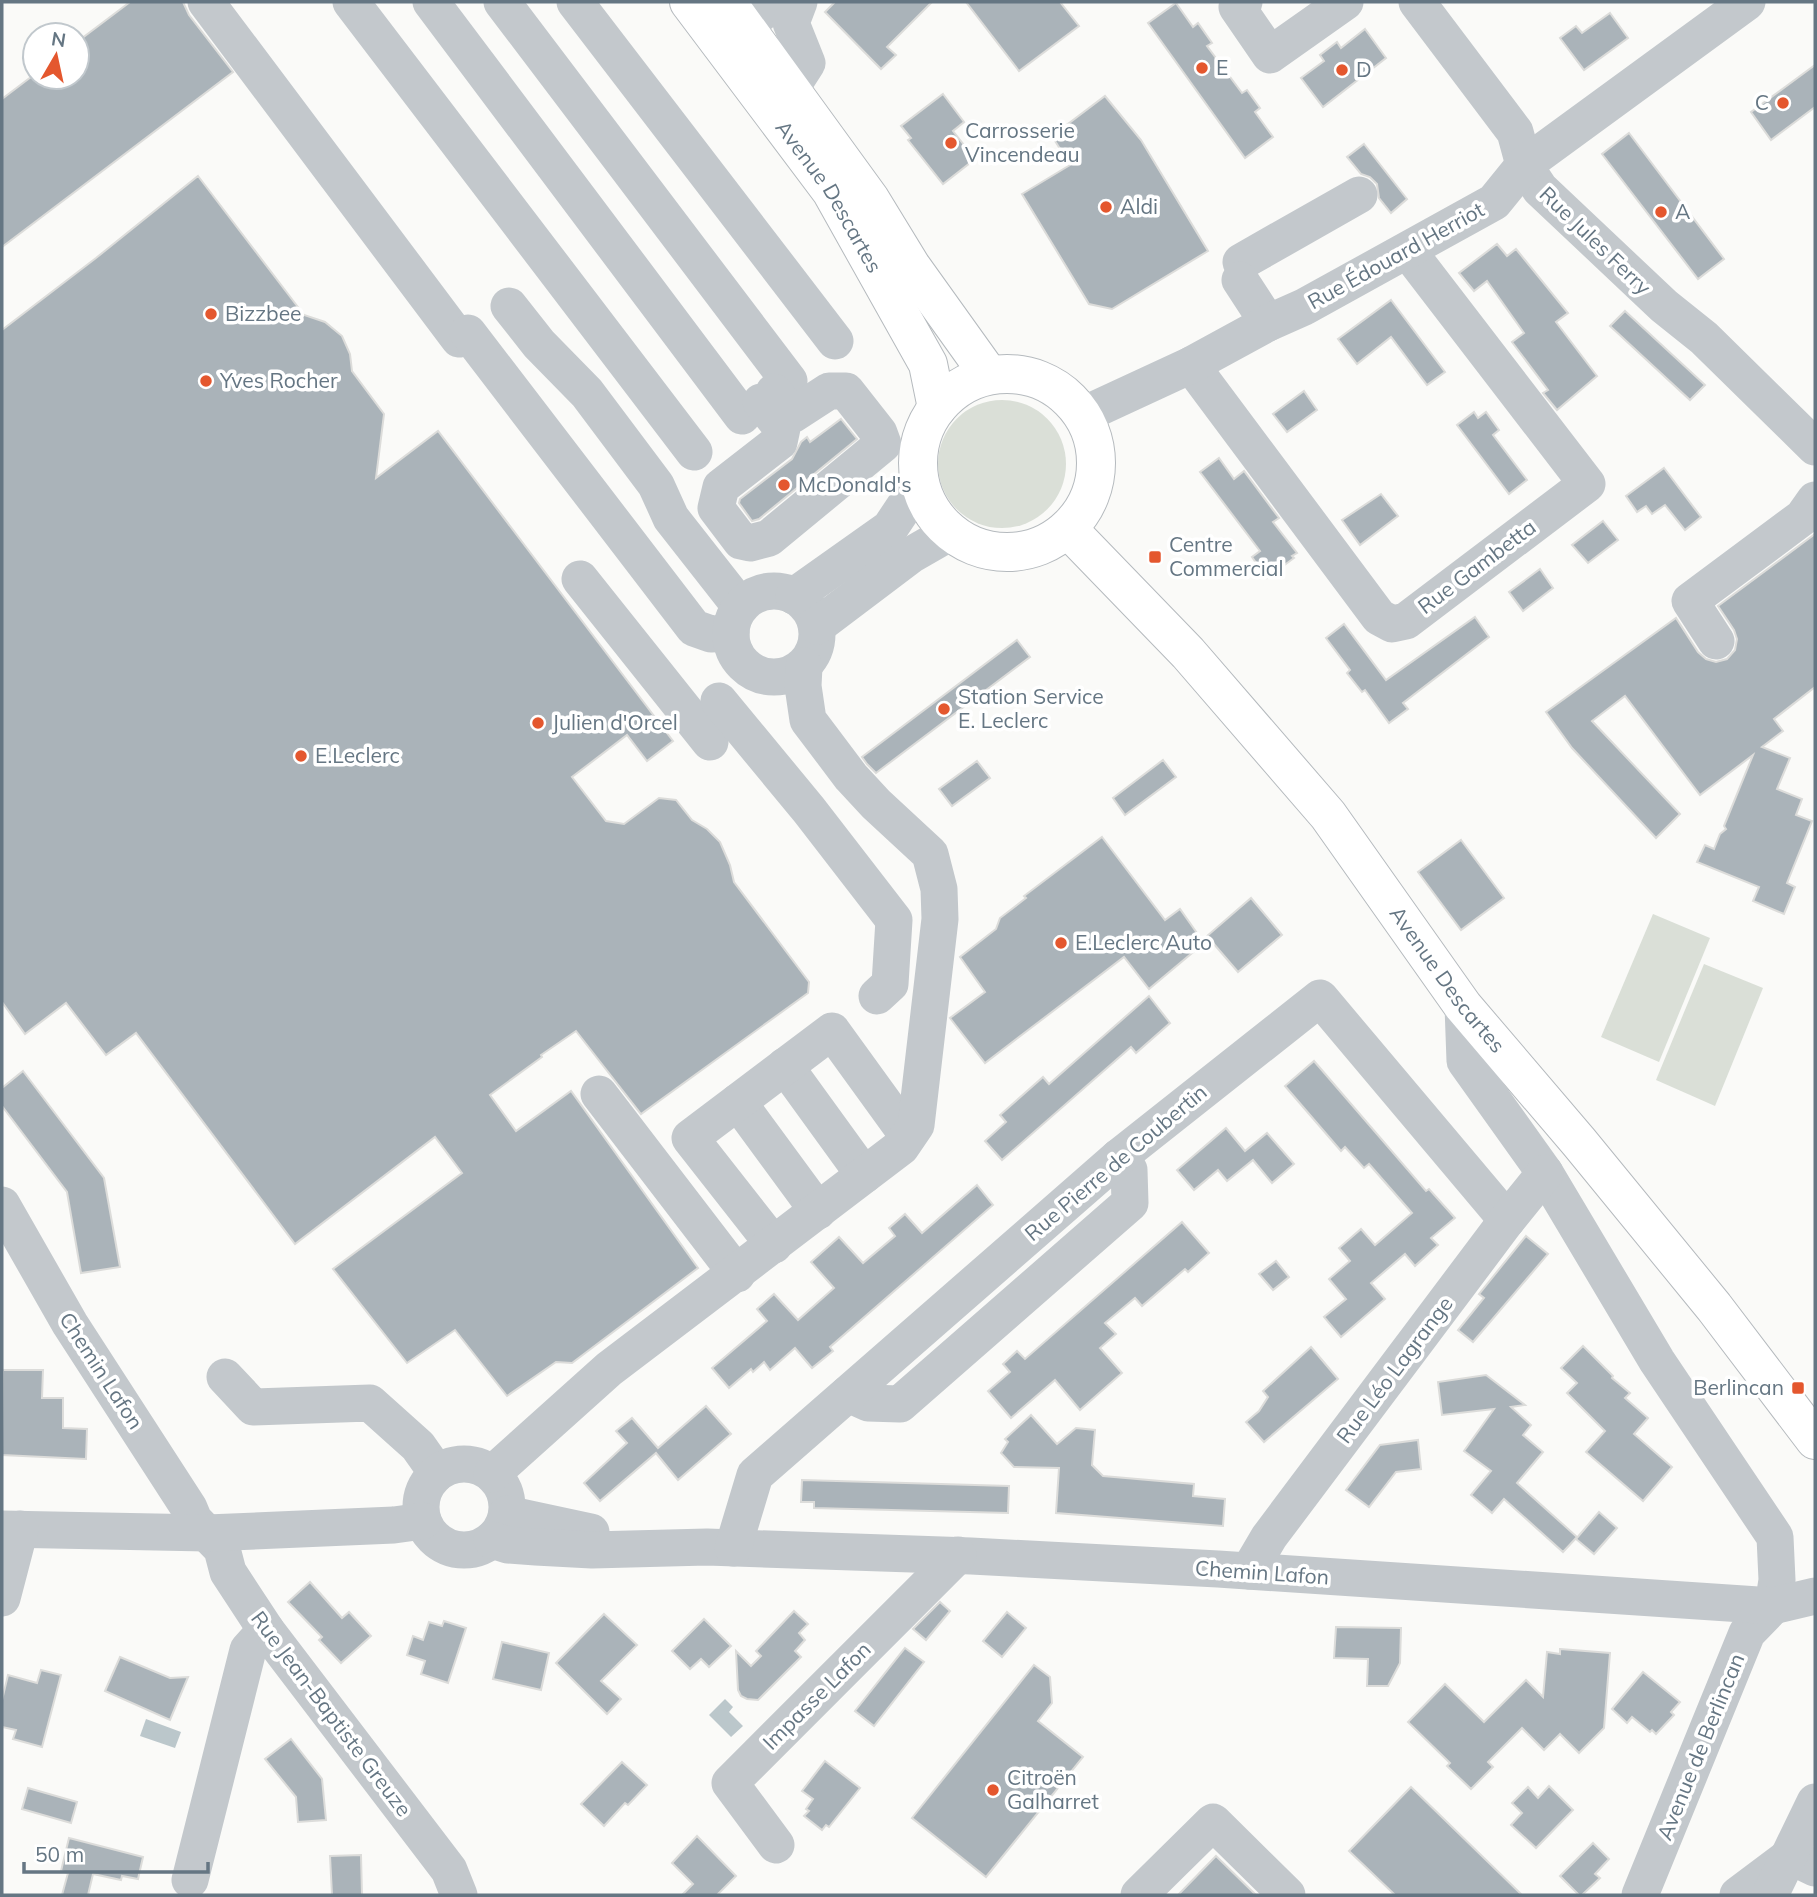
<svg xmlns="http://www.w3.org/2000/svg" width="1817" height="1897" viewBox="0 0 1817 1897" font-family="Mulish,sans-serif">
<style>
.green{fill:#dadfd7}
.water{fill:#bbc7cb}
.building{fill:#aab3b9;stroke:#dcdcda;stroke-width:2}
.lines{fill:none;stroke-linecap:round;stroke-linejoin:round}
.major-casing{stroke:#b5babe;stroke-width:40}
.minor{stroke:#c3c8cc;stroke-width:37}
.major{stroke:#fff;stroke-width:38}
.poi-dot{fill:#e4572e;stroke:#fff;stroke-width:2.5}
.labels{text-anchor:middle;stroke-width:7;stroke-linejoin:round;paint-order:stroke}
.poi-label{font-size:21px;fill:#657683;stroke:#fff;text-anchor:start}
.street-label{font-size:21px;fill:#657683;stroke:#fff}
</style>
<rect width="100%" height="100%" fill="#fafaf8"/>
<g class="green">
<circle cx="1002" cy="464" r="64"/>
<polygon points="1653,914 1710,938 1659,1062 1601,1037"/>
<polygon points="1704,964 1763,988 1715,1106 1656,1080"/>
</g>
<g class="water">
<polygon points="725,1699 733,1707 729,1712 743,1726 731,1737 709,1715"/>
<polygon points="146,1719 181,1732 175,1748 140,1736"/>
</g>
<g class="building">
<polygon points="130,2 183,2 189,15 233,72 2,247 2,99 31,77 77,77 77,42"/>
<polygon points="835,2 932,2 887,47 896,55 881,69 825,12"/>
<polygon points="966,2 1060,2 1079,26 1019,71"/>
<polygon points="1176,3 1193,27 1198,23 1212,43 1207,46 1242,93 1247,90 1260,108 1255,112 1273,137 1245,158 1148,23"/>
<polygon points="1610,13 1628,38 1584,70 1560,38 1576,26 1582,33"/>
<polygon points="1365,29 1386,58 1323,107 1301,78 1324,61 1320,55 1337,42 1341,48"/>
<polygon points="1815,65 1815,107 1771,140 1751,112"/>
<polygon points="943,94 964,122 953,131 975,159 943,184 908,140 911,138 901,126"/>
<polygon points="1105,96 1141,140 1208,251 1112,309 1089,304 1022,194 1070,165 1052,136"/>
<polygon points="1629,133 1724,259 1698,279 1602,154"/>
<polygon points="1364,144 1407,199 1391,213 1379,198 1377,184 1370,177 1361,174 1347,157"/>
<polygon points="198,176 304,315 325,322 342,336 350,354 352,371 384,414 376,478 438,431 673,741 647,761 627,735 572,777 606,821 624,824 659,798 676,800 692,820 707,829 720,842 730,865 734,882 809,982 808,993 641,1114 576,1031 541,1055 542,1057 490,1095 516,1131 571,1091 698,1268 572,1363 556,1362 507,1396 455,1330 407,1363 333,1269 462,1173 435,1137 295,1244 136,1033 106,1055 66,1003 25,1034 2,1002 2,330 96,258"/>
<polygon points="1497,244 1507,256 1516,249 1568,313 1556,322 1597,376 1557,410 1543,393 1548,390 1512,342 1524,333 1487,281 1474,291 1459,273"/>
<polygon points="1391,300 1445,372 1427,385 1391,337 1357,364 1338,339"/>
<polygon points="1625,311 1705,385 1690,400 1610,326"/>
<polygon points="1304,391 1317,410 1287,432 1273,414"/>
<polygon points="1474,412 1478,418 1486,412 1499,430 1493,435 1527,480 1509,494 1457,425"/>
<polygon points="841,419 857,439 759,519 752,521 739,503 740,499 792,459 801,442 807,437 810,442"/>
<polygon points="1219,458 1234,479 1244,471 1279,518 1273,522 1297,553 1292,556 1294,558 1267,578 1252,557 1260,551 1200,472"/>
<polygon points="1664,468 1701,517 1685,530 1665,505 1652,514 1646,506 1637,512 1626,496"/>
<polygon points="1381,494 1398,516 1360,545 1342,520"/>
<polygon points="1603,521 1618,540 1588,563 1572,545"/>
<polygon points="1815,534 1815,687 1774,719 1783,731 1762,747 1790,758 1777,789 1802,799 1796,815 1812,821 1787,883 1795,887 1784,914 1753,901 1759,887 1697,862 1705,845 1714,849 1720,834 1726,829 1724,826 1753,755 1700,795 1625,696 1592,721 1680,814 1656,838 1572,748 1546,712 1676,618 1698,652 1706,659 1716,662 1727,659 1735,650 1737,639 1734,630 1718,606"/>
<polygon points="1540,569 1553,588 1523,611 1509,592"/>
<polygon points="1475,617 1489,637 1403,703 1408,709 1389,723 1365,690 1362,692 1347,673 1350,670 1326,638 1344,624 1386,680"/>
<polygon points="1017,640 1030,657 876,773 867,764 862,757"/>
<polygon points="1163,760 1176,777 1125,815 1113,798"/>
<polygon points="977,761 990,778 952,806 939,789"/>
<polygon points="1102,837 1165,920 1180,909 1204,943 1149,989 1124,957 985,1063 950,1018 985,992 960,957 996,929 1000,918 1026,898 1024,896"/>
<polygon points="1461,840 1504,898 1461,930 1418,872"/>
<polygon points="1251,898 1282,935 1238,972 1207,936"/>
<polygon points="1149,996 1170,1023 1136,1053 1131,1047 1002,1160 985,1141 1006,1122 1000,1115 1043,1077 1049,1084"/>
<polygon points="1314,1061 1426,1191 1429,1189 1455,1218 1431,1238 1438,1245 1415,1266 1405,1254 1371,1283 1385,1299 1341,1337 1324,1317 1346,1299 1329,1279 1350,1261 1339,1248 1361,1229 1375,1245 1412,1213 1369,1164 1364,1168 1345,1147 1341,1151 1285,1086"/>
<polygon points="23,1071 104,1178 120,1267 81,1273 67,1192 2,1106 2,1088"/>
<polygon points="1226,1128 1245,1151 1267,1133 1294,1164 1272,1183 1253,1160 1227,1181 1218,1170 1194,1190 1177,1170"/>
<polygon points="977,1185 993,1205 830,1347 833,1351 812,1368 795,1348 770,1370 764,1362 753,1372 751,1369 729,1388 712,1368 767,1321 757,1309 774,1294 798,1320 834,1288 811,1262 839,1237 863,1263 895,1236 889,1228 905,1214 922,1233"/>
<polygon points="1182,1222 1209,1253 1188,1272 1185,1269 1142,1306 1135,1298 1105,1323 1116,1334 1100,1348 1122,1373 1080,1410 1055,1380 1011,1418 988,1391 1010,1372 1003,1364 1017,1351 1025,1359"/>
<polygon points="1526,1236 1548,1254 1473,1342 1458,1330 1484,1298 1479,1294"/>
<polygon points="1276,1261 1289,1277 1273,1290 1259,1274"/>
<polygon points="1583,1346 1613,1376 1612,1378 1630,1393 1625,1398 1648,1418 1634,1434 1672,1467 1643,1501 1586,1452 1605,1431 1567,1393 1577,1383 1561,1368"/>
<polygon points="1311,1347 1338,1379 1264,1442 1246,1422 1259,1411 1268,1397 1263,1391"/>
<polygon points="3,1370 43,1370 42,1398 63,1398 63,1428 87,1429 86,1459 2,1455"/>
<polygon points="1486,1375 1525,1405 1511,1407 1531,1425 1523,1435 1543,1452 1517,1483 1577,1537 1563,1552 1504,1499 1492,1513 1471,1495 1491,1471 1464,1451 1494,1409 1442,1415 1438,1382"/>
<polygon points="706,1406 731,1434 678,1480 656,1453 600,1501 584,1483 627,1443 616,1431 632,1418 658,1448"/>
<polygon points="1031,1415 1057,1444 1076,1428 1095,1430 1092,1465 1103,1476 1194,1484 1193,1496 1225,1499 1223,1526 1056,1513 1059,1468 1014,1467 1001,1453 1008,1442 1005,1439"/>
<polygon points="1418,1440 1421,1469 1396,1472 1369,1507 1346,1490 1380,1445"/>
<polygon points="802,1480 1009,1486 1008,1513 814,1508 814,1502 801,1502"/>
<polygon points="1599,1512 1617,1528 1594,1554 1576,1539"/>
<polygon points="310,1582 342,1618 349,1612 371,1636 341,1663 319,1640 322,1637 288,1602"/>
<polygon points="940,1602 950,1611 926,1640 913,1629"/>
<polygon points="794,1611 808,1624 799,1633 805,1640 795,1651 801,1657 758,1700 747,1699 741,1696 738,1690 736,1651 751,1666 761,1656 756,1651"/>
<polygon points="1007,1612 1026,1628 1002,1657 983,1641"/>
<polygon points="604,1614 637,1645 601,1681 621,1699 607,1714 556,1663"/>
<polygon points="704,1619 731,1646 709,1667 701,1659 690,1669 672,1651"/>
<polygon points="444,1621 466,1628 448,1683 421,1674 425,1661 407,1655 413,1636 423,1640 429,1622 442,1626"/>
<polygon points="1336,1627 1401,1628 1400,1663 1388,1686 1367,1686 1368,1659 1334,1658"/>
<polygon points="502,1642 549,1653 541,1690 493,1679"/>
<polygon points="905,1648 924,1662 874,1726 855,1711"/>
<polygon points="1560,1649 1610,1653 1604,1728 1579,1753 1560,1734 1544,1750 1522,1728 1488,1762 1493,1767 1471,1789 1447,1766 1450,1763 1408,1722 1445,1684 1484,1722 1526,1680 1543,1697 1547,1652 1560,1654"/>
<polygon points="120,1657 170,1678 188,1677 170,1720 105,1691"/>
<polygon points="1034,1665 1050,1677 1052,1703 1038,1721 1083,1757 986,1877 912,1818"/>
<polygon points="41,1670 61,1675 42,1747 13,1739 16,1730 2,1727 2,1700 8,1675 37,1683"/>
<polygon points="1643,1672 1680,1702 1671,1712 1674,1715 1656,1734 1652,1730 1650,1732 1632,1717 1627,1723 1612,1709"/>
<polygon points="291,1739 322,1779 326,1820 298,1822 296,1797 265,1759"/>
<polygon points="825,1761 860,1788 829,1827 826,1825 822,1830 804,1816 809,1811 806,1809 813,1799 802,1791"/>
<polygon points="622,1762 647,1785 628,1805 625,1803 604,1826 581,1804"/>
<polygon points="1549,1786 1573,1810 1536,1848 1511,1825 1522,1813 1512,1803 1528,1787 1538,1798"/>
<polygon points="1411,1787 1522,1895 1395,1895 1349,1851"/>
<polygon points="28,1788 77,1802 71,1823 22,1809"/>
<polygon points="697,1836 736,1876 717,1895 682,1895 693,1884 672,1863"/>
<polygon points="69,1838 143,1857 138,1879 122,1876 121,1880 93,1874 88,1895 62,1895 68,1873 61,1871"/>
<polygon points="1593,1843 1609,1859 1595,1874 1600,1878 1582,1895 1579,1895 1560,1876"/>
<polygon points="361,1855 362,1895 332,1895 330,1856"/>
<polygon points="1216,1856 1256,1895 1178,1895"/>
</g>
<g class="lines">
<g class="major-casing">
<g id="major">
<path id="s1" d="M 689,2 L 831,191 L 928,364 L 937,408"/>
<polyline points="727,2 870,199 911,266 989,375"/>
<circle cx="1007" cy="463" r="89"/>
<path id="s2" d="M 1068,529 L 1188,653 L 1328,815 L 1463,1006 L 1579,1142 L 1714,1307 L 1815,1440"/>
</g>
</g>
<g class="minor">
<polyline points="206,2 459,339"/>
<polyline points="351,2 694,452"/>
<polyline points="431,2 742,416"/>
<polyline points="502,2 789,381"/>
<polyline points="575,2 835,341"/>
<polyline points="1244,2 1237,7 1270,55 1345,2"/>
<polyline points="1417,2 1515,132 1524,165 1540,189 1664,306 1704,338 1815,447"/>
<polyline points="746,26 774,2"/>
<polyline points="791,88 807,63 791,23 799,2"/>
<polyline points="1241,262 1359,195"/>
<polyline points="1240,280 1268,323"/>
<polyline points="509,306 539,344 587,393 656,485 671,518 740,606"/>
<polyline points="468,333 694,628 711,634 731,633"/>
<polyline points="1191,365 1379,617 1392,624 1406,621 1587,484 1408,251"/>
<polyline points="761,402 782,428 779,442 721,487 716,508 741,541 750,543 769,538 883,444 879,433 846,391 829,391 792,415 774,392"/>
<polyline points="1083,415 1191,365 1268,323 1304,307 1494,202 1524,165 1747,2"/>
<polyline points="580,579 710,742"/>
<circle cx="774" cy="634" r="43"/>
<polyline points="794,596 890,528 920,483"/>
<polyline points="817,626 911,555 951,532"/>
<polyline points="1716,641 1690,601 1803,517 1815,500"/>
<polyline points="719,701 809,810 894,920 890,984 877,996"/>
<polyline points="1463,1006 1465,1061 1545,1173 1657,1361 1775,1537 1777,1580 1773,1606 1747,1633 1640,1895"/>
<polyline points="785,1066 864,1175"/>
<polyline points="599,1094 737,1274"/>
<polyline points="738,1102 818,1211"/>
<polyline points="2,1205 70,1324 189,1508 194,1520 222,1549 228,1572 266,1630 449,1870 459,1895"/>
<polyline points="774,1245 690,1138 832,1031 908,1136"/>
<polyline points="225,1377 253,1407 370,1403 418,1446 437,1473"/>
<polyline points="848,1394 868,1403 900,1404 1130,1203 1129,1170 1119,1157"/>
<circle cx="464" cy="1507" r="43"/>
<polyline points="492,1474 609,1369 901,1147 916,1125 940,919 939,889 930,854 876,804 851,777 808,720 803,686 804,666"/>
<polyline points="507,1514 591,1532"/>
<polyline points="2,1529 207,1533 394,1525 423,1521"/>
<polyline points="492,1540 508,1545 536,1547 592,1550 707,1547 971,1556 1218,1569 1773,1606 1815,1596"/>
<polyline points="733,1548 755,1475 1119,1157 1320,998 1507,1220"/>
<polyline points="1249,1571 1269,1537 1507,1220 1545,1173"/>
<polyline points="2,1598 20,1529"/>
<polyline points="776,1845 730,1783 958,1555"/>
<polyline points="190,1880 248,1650 266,1630"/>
<polyline points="1139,1895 1213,1822 1287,1895"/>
<polyline points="1738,1895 1790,1856 1815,1868"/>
<polyline points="1770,1895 1815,1802"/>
</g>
<use href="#major" class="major"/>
</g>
<g class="poi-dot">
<circle cx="1202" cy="68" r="7"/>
<circle cx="1342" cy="70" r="7"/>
<circle cx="1783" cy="103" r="7"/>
<circle cx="951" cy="143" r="7"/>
<circle cx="1106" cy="207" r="7"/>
<circle cx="1661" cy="212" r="7"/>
<circle cx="211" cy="314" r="7"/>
<circle cx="206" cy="381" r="7"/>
<circle cx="784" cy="485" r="7"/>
<rect x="1148" y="550" width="14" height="14" rx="3.5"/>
<circle cx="944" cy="709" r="7"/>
<circle cx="538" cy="723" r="7"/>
<circle cx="301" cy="756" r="7"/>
<circle cx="1061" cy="943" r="7"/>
<rect x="1791" y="1381" width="14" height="14" rx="3.5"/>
<circle cx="993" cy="1790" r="7"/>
</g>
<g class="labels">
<g class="poi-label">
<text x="1216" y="75">E</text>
<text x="1356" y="77">D</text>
<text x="1769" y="110" text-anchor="end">C</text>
<text x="965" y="138">Carrosserie<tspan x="965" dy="24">Vincendeau</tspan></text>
<text x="1120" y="214">Aldi</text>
<text x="1675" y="219">A</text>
<text x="225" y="321">Bizzbee</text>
<text x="220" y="388">Yves Rocher</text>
<text x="798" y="492">McDonald's</text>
<text x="1169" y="552">Centre<tspan x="1169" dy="24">Commercial</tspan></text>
<text x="958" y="704">Station Service<tspan x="958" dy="24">E. Leclerc</tspan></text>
<text x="552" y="730">Julien d'Orcel</text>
<text x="315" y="763">E.Leclerc</text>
<text x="1075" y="950">E.Leclerc Auto</text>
<text x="1784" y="1395" text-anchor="end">Berlincan</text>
<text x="1007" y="1785">Citroën<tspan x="1007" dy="24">Galharret</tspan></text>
</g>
<g class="street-label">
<text dy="7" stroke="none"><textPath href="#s1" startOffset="240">Avenue Descartes</textPath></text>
<text transform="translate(1595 241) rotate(44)" y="7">Rue Jules Ferry</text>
<text transform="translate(1396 256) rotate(-29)" y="7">Rue Édouard Herriot</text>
<text transform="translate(1477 567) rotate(-37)" y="7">Rue Gambetta</text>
<text dy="7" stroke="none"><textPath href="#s2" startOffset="590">Avenue Descartes</textPath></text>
<text transform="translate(1116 1163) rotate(-40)" y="7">Rue Pierre de Coubertin</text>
<text transform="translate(1395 1370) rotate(-53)" y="7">Rue Léo Lagrange</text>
<text transform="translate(101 1371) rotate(57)" y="7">Chemin Lafon</text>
<text transform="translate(1262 1573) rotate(4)" y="7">Chemin Lafon</text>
<text transform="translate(817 1696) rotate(-45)" y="7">Impasse Lafon</text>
<text transform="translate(331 1714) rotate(53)" y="7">Rue Jean-Baptiste Greuze</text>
<text transform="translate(1701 1747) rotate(-68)" y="7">Avenue de Berlincan</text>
</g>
</g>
<rect width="1817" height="1897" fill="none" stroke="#657683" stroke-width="7"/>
<g transform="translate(56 56) rotate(9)"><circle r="33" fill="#ffffff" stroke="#c1c8cd" stroke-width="2"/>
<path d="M0-5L12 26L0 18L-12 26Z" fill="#e4572e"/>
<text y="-10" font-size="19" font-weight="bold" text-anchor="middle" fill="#657683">N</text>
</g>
<path d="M24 1862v10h184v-10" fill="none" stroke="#657683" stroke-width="3.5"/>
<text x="35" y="1862" font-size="21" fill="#657683" stroke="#ffffff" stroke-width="5" paint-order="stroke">50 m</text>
</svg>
